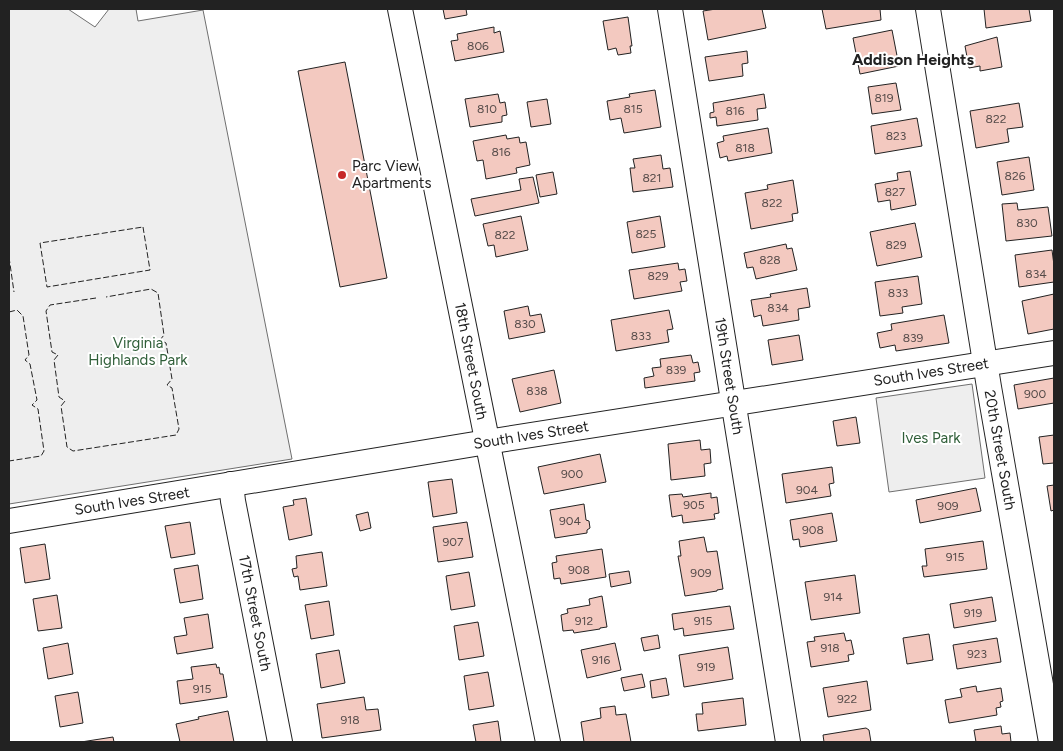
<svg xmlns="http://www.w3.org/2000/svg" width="1063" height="751" viewBox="0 0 1063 751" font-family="Figtree,sans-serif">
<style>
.green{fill:#eee;stroke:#6f6f6f}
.building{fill:#f3c9c0;stroke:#222}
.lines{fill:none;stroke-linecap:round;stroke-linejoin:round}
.minor-casing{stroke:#222;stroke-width:26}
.minor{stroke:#fff;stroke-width:24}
.fence{stroke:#222;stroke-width:1;stroke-dasharray:6 2.5;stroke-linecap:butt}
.poi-dot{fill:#c62828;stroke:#fff;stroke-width:2}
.labels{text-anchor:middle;stroke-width:4;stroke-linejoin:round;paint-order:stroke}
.number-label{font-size:12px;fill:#564c4a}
.poi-label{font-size:15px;fill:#222;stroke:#fff;text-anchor:start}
.park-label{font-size:15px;fill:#2f5e38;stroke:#fff}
.street-label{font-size:15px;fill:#222;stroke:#fff}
.neighbourhood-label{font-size:16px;font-weight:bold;fill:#222;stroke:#fff}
</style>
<rect width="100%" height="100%" fill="#fff"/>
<g class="green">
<polygon points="10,9 68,9 95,27 109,9 136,9 138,21 203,10 292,459 9,504 9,12"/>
<polygon points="972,384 985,478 889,492 876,398"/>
</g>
<g class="building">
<polygon points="443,9 466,9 467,15 445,19"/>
<polygon points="716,9 762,9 766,28 708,40 703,11"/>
<polygon points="822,9 880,9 881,20 826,29"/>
<polygon points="984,9 1029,9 1031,21 986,28"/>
<polygon points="628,17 632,46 630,46 631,53 618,55 616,48 608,50 603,21"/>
<polygon points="494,27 494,33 500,31 504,52 455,61 451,41 458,40 457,34"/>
<polygon points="892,30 899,66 860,74 853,38"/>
<polygon points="997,37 1002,67 980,71 980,66 969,68 965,46"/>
<polygon points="747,51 748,63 742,64 743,76 709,81 705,57"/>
<polygon points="345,62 387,278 340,287 298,71"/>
<polygon points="896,83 901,110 872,114 868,87"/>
<polygon points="655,90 661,127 624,133 621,118 610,120 607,101 630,97 629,94"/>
<polygon points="498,94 500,103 505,102 507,115 502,116 502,122 470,127 465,99"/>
<polygon points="764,94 766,108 757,109 758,120 717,126 716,117 710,118 710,113 714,112 713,103"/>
<polygon points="547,99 551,124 531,127 527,102"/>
<polygon points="1019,103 1023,127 1007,129 1009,142 976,148 970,111"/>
<polygon points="917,118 922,146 875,154 871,126"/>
<polygon points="768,128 772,153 728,161 727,156 720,158 717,143 724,141 723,136"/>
<polygon points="506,135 507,139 519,137 520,143 526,142 530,165 516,168 517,173 486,179 483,160 477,161 473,141"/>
<polygon points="661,155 663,169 670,168 673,187 633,192 630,168 635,168 633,159"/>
<polygon points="1029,157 1034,190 1002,195 997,162"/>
<polygon points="910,171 916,205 891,210 890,200 878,202 875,184 898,180 897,173"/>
<polygon points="553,172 557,194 540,197 536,175"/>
<polygon points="533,177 539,203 475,216 471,199 521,190 519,179"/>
<polygon points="793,180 798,213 792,214 793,221 751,229 745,193 768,189 767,185"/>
<polygon points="1017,203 1018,210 1048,207 1052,236 1006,241 1002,204"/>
<polygon points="521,216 528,250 496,257 494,245 488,246 483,224"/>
<polygon points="660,216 665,247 632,253 627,222"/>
<polygon points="915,223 922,257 877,266 870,232"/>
<polygon points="786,244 787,249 792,248 797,270 756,279 753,267 747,268 744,253"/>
<polygon points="1052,250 1054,265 1054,282 1019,287 1015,255"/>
<polygon points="678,263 679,270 685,269 687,281 680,282 682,291 634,299 629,270"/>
<polygon points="918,276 922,304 902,307 903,313 880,316 875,282"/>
<polygon points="807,288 810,307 798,309 799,320 763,326 761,315 754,317 751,300 771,297 770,294"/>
<polygon points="1054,294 1054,329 1028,334 1022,301"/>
<polygon points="528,306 530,316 541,314 545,332 509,339 504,311"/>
<polygon points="669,310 673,329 667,330 669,342 616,351 611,320"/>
<polygon points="944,315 949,343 896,351 895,345 880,348 877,333 892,330 891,324"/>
<polygon points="799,335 803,360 772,365 768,340"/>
<polygon points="691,355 693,363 698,362 700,372 694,373 695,381 645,388 644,378 654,376 652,368 661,367 660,359"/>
<polygon points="554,370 561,403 520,412 512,379"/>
<polygon points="1054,378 1054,403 1018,409 1014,385"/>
<polygon points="856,417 860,443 837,446 833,421"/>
<polygon points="1054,435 1054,463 1043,464 1039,437"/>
<polygon points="700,440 701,450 710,449 711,463 704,464 705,476 671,480 668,444"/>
<polygon points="600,454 606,482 544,494 538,467"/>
<polygon points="832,467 834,483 829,484 831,496 786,503 782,474"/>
<polygon points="452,479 457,513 433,517 428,482"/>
<polygon points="1054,485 1054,510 1051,511 1047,486"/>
<polygon points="976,488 981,511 920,523 916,500"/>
<polygon points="711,493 711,498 717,497 719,513 714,514 715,519 683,523 682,515 672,517 669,495 682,494 683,497"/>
<polygon points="306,498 312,535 289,540 283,507 294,505 293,500"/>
<polygon points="584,504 586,520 589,521 590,528 587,530 587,533 555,538 550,510"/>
<polygon points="368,512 371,528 360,531 356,515"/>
<polygon points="832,513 837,541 800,547 799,539 793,540 790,520"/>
<polygon points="190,522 195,554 171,558 165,526"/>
<polygon points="467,522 473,557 438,562 433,527"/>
<polygon points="704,537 707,552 717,551 723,589 717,590 717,591 685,596 678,556 681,556 679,541"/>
<polygon points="983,541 987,569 924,577 922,566 927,566 925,549"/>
<polygon points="45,544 50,579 25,583 20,548"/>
<polygon points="602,549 606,577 561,584 560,578 554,579 552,563 557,562 556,556"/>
<polygon points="322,552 327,586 300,590 298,576 294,577 292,569 297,568 296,556"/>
<polygon points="198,565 203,599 180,603 174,569"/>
<polygon points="629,571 631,583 611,587 609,574"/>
<polygon points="469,572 475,606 451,610 446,576"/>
<polygon points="855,575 860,613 811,620 805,582"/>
<polygon points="57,595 62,628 38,631 33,599"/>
<polygon points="602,596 607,627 600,628 600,629 574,633 573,630 563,631 561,615 568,613 567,609 590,605 589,599"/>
<polygon points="992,597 996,621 954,628 950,604"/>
<polygon points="329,601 334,635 311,639 305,605"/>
<polygon points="730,606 734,629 684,636 683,628 674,630 672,614"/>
<polygon points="208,614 213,648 177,654 174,637 187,635 184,618"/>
<polygon points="478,622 484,656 459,660 454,626"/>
<polygon points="844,633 846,641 851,640 854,654 848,655 849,661 811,667 807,642 815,641 814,637"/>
<polygon points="929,634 933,660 907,664 903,638"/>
<polygon points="658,635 660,648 644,651 641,638"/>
<polygon points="997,638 1001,662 957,669 953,645"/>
<polygon points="68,643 73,674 48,679 43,648"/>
<polygon points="615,643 621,670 587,678 581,650"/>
<polygon points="728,647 733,679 684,687 679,655"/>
<polygon points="339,650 345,683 321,688 316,654"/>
<polygon points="216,664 217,668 219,667 220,674 223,674 227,697 180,704 177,681 193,679 191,667"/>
<polygon points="488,672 494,706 469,710 464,676"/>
<polygon points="642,674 645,687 624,691 621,678"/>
<polygon points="666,678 669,695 652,698 650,681"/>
<polygon points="867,681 871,710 828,717 823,688"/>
<polygon points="976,686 977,692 1001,688 1003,701 1000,702 1001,707 996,708 997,715 949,723 945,700 962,697 960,689"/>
<polygon points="78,692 83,723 60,727 55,696"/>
<polygon points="364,697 366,710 378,709 381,730 322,738 317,704"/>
<polygon points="743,698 746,725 698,731 696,714 703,714 702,703"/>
<polygon points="615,706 616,715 626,714 631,742 584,742 581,722 601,718 600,708"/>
<polygon points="228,711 234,742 180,742 176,724 199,719 198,717"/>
<polygon points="498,721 501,742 476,742 473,725"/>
<polygon points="1001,726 1002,734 1010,733 1011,742 976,742 974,730"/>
<polygon points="866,728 869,730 871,742 824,742 823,735"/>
<polygon points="113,737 114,742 81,742"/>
</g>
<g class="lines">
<g class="minor-casing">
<g id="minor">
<polyline points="400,9 548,742"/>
<polyline points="670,9 788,742"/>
<polyline points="928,9 989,387 1051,742"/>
<polyline points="231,484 233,501 280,742"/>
<polyline points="9,521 487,442 1054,353"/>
</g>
</g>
<use href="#minor" class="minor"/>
<g class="fence">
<polygon points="143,227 150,270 47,287 40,243"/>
<polyline points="9,257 14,292"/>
<polyline points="96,298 50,305 46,311 52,352 58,355 54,360 59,397 65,401 61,406 67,447 73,451 176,435 179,429 172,388 167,385 172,379 166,343 160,340 164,335 158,293 151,289 106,297"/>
<polyline points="9,312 17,310 23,316 29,355 25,360 30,364 37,400 32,405 38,409 44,451 41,456 9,461"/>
</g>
</g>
<circle class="poi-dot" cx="342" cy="175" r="5"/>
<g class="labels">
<g class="number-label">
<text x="478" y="50">806</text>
<text x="884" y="102">819</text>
<text x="487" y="113">810</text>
<text x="633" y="113">815</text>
<text x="735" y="115">816</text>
<text x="996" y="123">822</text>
<text x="896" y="140">823</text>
<text x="745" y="152">818</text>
<text x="501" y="156">816</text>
<text x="1015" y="180">826</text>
<text x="652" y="182">821</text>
<text x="895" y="196">827</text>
<text x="772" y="207">822</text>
<text x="1027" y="227">830</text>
<text x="646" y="238">825</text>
<text x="505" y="239">822</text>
<text x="896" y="249">829</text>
<text x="770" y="264">828</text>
<text x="1036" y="278">834</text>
<text x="658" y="280">829</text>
<text x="898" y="297">833</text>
<text x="778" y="312">834</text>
<text x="525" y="328">830</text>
<text x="641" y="340">833</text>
<text x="913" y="342">839</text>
<text x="676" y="374">839</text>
<text x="537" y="395">838</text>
<text x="1035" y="398">900</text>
<text x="572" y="478">900</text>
<text x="807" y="494">904</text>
<text x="694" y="509">905</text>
<text x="948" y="510">909</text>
<text x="570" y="525">904</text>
<text x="813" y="534">908</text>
<text x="453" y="546">907</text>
<text x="955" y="561">915</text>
<text x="579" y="574">908</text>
<text x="701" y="577">909</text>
<text x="833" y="601">914</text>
<text x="973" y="617">919</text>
<text x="584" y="625">912</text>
<text x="703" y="625">915</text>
<text x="830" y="652">918</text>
<text x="977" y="658">923</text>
<text x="601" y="664">916</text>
<text x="706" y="671">919</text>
<text x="202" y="693">915</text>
<text x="847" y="703">922</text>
<text x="350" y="724">918</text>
</g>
<g class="poi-label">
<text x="352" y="171">Parc View<tspan x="352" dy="17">Apartments</tspan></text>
</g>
<g class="park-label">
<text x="138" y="348">Virginia<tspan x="138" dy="17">Highlands Park</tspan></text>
<text x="931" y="443">Ives Park</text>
</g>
<g class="street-label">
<text transform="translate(471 361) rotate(79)" y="5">18th Street South</text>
<text transform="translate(931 372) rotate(-9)" y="5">South Ives Street</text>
<text transform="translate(729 376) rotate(81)" y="5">19th Street South</text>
<text transform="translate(531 435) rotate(-9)" y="5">South Ives Street</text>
<text transform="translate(1000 450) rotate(80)" y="5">20th Street South</text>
<text transform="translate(132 501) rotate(-9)" y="5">South Ives Street</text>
<text transform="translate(255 613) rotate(79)" y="5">17th Street South</text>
</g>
<g class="neighbourhood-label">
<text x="913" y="65">Addison Heights</text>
</g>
</g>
<rect width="1063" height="751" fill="none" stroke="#222222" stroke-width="20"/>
</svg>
